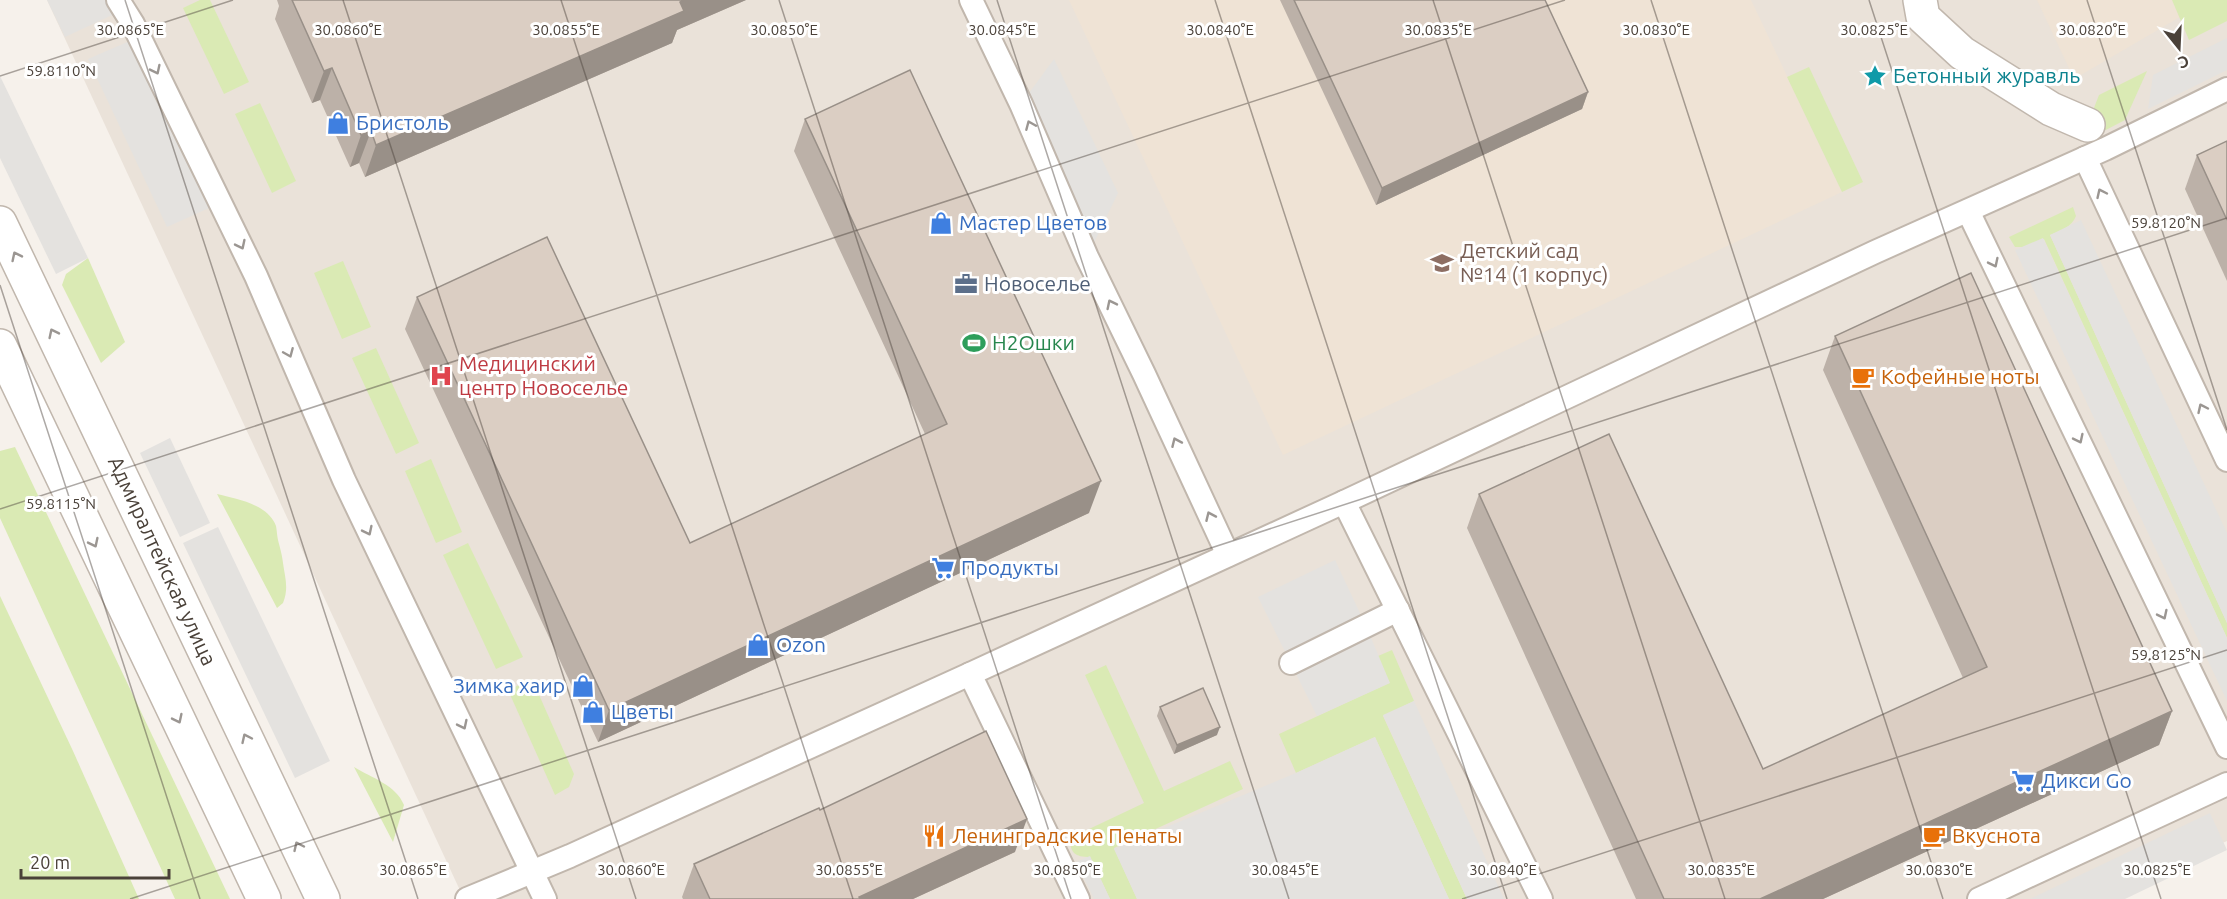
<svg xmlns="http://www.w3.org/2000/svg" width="2227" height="899" viewBox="0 0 2227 899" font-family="Ubuntu,sans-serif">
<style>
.residential{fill:#eae2d9}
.education{fill:#efe3d5}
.green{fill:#daeab4}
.parking{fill:#e4e2df}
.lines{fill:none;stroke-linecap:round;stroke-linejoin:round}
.service-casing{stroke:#c1b7ad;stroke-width:26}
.pedestrian-casing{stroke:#c1b7ad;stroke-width:36}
.minor-casing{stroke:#c1b7ad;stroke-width:36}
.service{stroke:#fff;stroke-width:22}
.pedestrian{stroke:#fff;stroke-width:33}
.minor{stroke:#fff;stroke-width:33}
.wall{fill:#bcb1a8}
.shaded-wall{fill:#999088}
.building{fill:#dbcec3;stroke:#999088;stroke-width:1.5}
.oneway{stroke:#9b9692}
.ticks{fill:none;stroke:#4a4139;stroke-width:1.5;stroke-opacity:0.45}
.labels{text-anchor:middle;stroke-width:6;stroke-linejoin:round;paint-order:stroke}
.culture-label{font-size:21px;fill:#0d838f;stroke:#fff;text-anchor:start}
.shop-label{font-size:21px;fill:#366cbe;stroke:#fff;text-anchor:start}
.education-label{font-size:21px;fill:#785e54;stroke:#fff;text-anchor:start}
.service-label{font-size:21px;fill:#4e5e75;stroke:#fff;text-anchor:start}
.leisure-label{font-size:21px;fill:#27864d;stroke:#fff;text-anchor:start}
.health-label{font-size:21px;fill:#be3a42;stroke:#fff;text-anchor:start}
.food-label{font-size:21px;fill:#c56008;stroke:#fff;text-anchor:start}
.street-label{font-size:21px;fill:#4a4139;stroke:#fff}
.ticks-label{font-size:15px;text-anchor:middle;fill:#4a4139;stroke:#fff;stroke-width:6;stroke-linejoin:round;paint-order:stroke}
</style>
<rect width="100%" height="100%" fill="#f6f1eb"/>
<polygon class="residential" points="47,0 2227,0 2227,841 2099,899 464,899"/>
<g class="education">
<polygon points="1069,0 1751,0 1842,192 1283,455"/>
<polygon points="2037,0 2217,0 2180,17 2074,79"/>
</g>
<g class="green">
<polygon points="200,0 210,0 249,82 224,94 183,8"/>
<polygon points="2172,0 2227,0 2227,21 2189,40"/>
<polygon points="1809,67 1863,182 1842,192 1787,77"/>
<polygon points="2147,71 2125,120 2102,132 2092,113 2099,95"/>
<polygon points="260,103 296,181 272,193 235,114"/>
<path d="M 2073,207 L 2076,216 C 2072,227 2060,231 2050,235 L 2227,623 L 2227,638 L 2044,239 L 2023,247 L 2015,247 L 2009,237 Z"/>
<polygon points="88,258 125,342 101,363 62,285 66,274"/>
<polygon points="343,261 371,327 342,339 314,273"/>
<polygon points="376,348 419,443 396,454 352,358"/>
<polygon points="15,447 230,899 175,899 0,518 0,451"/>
<polygon points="431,459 462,532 436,543 405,471"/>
<path d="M 217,494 C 237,499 268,504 276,526 C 277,531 277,536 278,540 C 280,548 282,554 283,563 C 285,578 289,588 283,603 L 277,608 Z"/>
<polygon points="468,543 523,657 496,669 443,555"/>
<polygon points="0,596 73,751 139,899 0,899"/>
<polygon points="1392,650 1414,701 1383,716 1467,899 1449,899 1375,737 1296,773 1279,734 1389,683 1378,656"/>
<path d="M 1106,665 L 1164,791 L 1230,761 L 1243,789 L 1114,848 L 1137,899 L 1110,899 L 1090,857 C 1075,857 1070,853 1070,838 L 1144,803 L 1085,675 Z"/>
<polygon points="532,679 574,774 569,787 555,795 508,690"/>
<path d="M 354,767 C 372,778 396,785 404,805 L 393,842 Z"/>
</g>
<g class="parking">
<polygon points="47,0 118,0 123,10 65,37"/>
<polygon points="139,37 220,203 167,227 88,59"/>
<polygon points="2227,38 2227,70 2148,109 2153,75"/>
<polygon points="1054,59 1118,193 1087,257 1021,104"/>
<polygon points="0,76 88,258 56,274 0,158"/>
<polygon points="2081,220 2227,533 2227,623 2050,235"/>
<polygon points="2043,238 2227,638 2227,701 2015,250"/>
<polygon points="170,438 210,523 180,537 140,453"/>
<polygon points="218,527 330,761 295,778 183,543"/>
<polygon points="1335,560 1366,626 1390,683 1317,716 1258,597"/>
<polygon points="1414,701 1504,899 1467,899 1383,715"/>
<polygon points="1375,737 1449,899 1137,899 1114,849 1296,773"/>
<polygon points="2210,813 2227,850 2125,899 2030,899"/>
<polygon points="1090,856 1110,899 1094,899 1076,862"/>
</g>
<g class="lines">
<g class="service-casing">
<g id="service">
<polyline points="118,0 133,24 256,276 344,480 545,899"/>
<polyline points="971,0 1021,104 1087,257 1144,374 1228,555"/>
<polyline points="2085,158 2227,460"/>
<polyline points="1968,211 2227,747"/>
<polyline points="1344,502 1541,899"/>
<polyline points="1291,663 1398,610"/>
<polyline points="467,899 570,856 970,674"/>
<polyline points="1078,899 970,674 1344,502 1875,252 2105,149 2227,89"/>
<polyline points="1979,899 2227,784"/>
</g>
</g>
<g class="pedestrian-casing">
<polyline id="pedestrian" points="1920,0 1923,17 1962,53 2051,109 2088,125"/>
</g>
<g class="minor-casing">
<g id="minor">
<polyline points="0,223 323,899"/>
<polyline points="0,346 264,899"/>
</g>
</g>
<use href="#service" class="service"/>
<use href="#pedestrian" class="pedestrian"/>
<use href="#minor" class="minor"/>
</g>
<g class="wall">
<polygon points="277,0 746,0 677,30 672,43 365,177 359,163 350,167 320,100 312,103 275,19 279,6"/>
<polygon points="1280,0 1545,0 1588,92 1582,109 1376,205"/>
<polygon points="805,119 1089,513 598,742 405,329 417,297 690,543 925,434 794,151"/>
<polygon points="2227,141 2227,281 2185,189 2197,155"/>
<polygon points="1835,336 2172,711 2159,745 1823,899 1636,899 1467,528 1479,494 1763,769 1963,678 1823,370"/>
<polygon points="1160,707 1217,735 1174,754 1157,716"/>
<polygon points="820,810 1015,852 913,899 683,899 682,897 694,864"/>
</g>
<g class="shaded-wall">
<polygon points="684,0 746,0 677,30 672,43 365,177 376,145"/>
<polygon points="332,68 320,100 312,103 324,71"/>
<polygon points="1588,92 1582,109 1376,205 1382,188"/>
<polygon points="371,131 359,163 350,167 361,135"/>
<polygon points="1101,481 1089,513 598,742 609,710"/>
<polygon points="2172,711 2159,745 1823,899 1760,899"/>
<polygon points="1220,727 1217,735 1174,754 1177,745"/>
<polygon points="1027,819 1015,852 913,899 858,899 859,897"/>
</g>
<g class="building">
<polygon points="292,0 684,0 680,2 684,11 376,145 371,131 361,135 332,68 324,71"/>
<polygon points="1294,0 1545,0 1588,92 1382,188"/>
<polygon points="910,70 1101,481 609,710 417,297 547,237 690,543 947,424 805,119"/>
<polygon points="2227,141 2227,220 2197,155"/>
<polygon points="1971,273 2172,711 1760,899 1664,899 1479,494 1609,434 1763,769 1987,667 1835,336"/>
<polygon points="1203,688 1220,727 1177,745 1160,707"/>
<polygon points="986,731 1027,819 859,897 860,899 710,899 694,864 819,808 820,810"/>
</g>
<defs><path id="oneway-chevron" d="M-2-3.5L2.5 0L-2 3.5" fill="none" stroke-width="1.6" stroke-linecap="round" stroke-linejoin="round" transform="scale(1.5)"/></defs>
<g class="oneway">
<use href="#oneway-chevron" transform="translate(156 70) rotate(64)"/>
<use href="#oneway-chevron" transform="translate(1030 125) rotate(-113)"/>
<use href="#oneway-chevron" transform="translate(2101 193) rotate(-115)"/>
<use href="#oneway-chevron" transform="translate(241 245) rotate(64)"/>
<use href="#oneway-chevron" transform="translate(16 256) rotate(-116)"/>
<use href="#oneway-chevron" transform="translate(1994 263) rotate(64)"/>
<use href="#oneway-chevron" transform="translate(1111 304) rotate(-116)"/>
<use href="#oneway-chevron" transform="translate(53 333) rotate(-116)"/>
<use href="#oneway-chevron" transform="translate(289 353) rotate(67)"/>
<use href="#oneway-chevron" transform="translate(2202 408) rotate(-115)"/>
<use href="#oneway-chevron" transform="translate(2079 439) rotate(64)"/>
<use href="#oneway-chevron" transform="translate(1176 442) rotate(-114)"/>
<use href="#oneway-chevron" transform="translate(1210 516) rotate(-114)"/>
<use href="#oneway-chevron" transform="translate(368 531) rotate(64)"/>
<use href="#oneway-chevron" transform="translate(94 543) rotate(64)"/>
<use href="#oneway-chevron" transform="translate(2163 615) rotate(64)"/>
<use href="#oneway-chevron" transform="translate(178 719) rotate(64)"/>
<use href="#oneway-chevron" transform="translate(463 725) rotate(64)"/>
<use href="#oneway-chevron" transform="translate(246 738) rotate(-115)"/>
<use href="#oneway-chevron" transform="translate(298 846) rotate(-115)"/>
</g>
<path class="ticks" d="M 125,0 L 418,899M 343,0 L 636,899M 561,0 L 853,899M 779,0 L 1071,899M 997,0 L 1289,899M 1215,0 L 1507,899M 1433,0 L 1725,899M 1651,0 L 1943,899M 1869,0 L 2161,899M 2087,0 L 2227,430M 0,76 L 233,0M 0,285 L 200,899M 0,509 L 1565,0M 130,899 L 2227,218M 1462,899 L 2227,650"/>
<defs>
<g id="sight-bare" transform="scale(1.8)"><path d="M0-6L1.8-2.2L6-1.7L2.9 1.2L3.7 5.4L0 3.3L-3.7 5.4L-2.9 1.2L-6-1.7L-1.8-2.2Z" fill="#0f9aa8" stroke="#fff" stroke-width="2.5" paint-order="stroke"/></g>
<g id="shop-bare" transform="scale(1.8)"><path d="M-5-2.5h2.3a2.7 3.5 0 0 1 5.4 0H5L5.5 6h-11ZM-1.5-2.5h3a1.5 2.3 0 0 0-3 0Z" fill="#3f7fe0" stroke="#fff" stroke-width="2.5" paint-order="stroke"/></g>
<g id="school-bare" transform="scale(1.8)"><path d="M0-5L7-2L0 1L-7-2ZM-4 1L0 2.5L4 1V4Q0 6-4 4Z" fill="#8d6e63" stroke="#fff" stroke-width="2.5" paint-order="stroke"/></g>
<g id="office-bare" transform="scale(1.8)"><path d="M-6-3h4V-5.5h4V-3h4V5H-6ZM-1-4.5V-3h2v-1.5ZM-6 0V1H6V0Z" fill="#5c6f8a" stroke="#fff" stroke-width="2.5" paint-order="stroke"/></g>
<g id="stadium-bare" transform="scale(1.8)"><path d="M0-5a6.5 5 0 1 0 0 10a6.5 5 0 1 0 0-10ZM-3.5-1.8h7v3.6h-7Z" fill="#2e9e5b" stroke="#fff" stroke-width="2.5" paint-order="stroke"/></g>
<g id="hospital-bare" transform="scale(1.8)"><path d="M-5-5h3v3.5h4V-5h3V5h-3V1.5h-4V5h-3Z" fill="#e0444e" stroke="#fff" stroke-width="2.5" paint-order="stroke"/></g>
<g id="cafe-bare" transform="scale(1.8)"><path d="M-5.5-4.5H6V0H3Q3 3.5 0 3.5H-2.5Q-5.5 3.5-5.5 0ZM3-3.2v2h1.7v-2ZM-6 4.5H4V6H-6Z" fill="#e8710a" stroke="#fff" stroke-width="2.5" paint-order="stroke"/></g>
<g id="supermarket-bare" transform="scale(1.8)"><path d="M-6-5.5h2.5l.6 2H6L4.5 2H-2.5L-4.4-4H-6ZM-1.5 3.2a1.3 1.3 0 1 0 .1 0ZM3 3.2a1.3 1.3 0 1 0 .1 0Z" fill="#3f7fe0" stroke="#fff" stroke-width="2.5" paint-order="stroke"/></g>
<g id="restaurant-bare" transform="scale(1.8)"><path d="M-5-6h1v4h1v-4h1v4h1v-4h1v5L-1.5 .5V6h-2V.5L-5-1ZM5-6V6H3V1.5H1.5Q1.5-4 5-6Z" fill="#e8710a" stroke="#fff" stroke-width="2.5" paint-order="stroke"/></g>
</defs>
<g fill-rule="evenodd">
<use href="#sight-bare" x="1875" y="76"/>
<use href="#shop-bare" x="338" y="123"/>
<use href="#shop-bare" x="941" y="223"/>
<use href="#school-bare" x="1442" y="263"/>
<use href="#office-bare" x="966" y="284"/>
<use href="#stadium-bare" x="974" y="343"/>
<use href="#hospital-bare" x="441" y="376"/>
<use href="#cafe-bare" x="1863" y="377"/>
<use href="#supermarket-bare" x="943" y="568"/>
<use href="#shop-bare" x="758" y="645"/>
<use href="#shop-bare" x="583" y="686"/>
<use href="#shop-bare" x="593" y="712"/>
<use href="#supermarket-bare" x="2023" y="781"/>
<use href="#restaurant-bare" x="934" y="836"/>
<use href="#cafe-bare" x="1934" y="836"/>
</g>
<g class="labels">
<g class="culture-label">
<text x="1893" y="83">Бетонный журавль</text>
</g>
<g class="shop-label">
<text x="356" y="130">Бристоль</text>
<text x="959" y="230">Мастер Цветов</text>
<text x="961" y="575">Продукты</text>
<text x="776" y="652">Ozon</text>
<text x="565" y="693" text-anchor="end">Зимка хаир</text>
<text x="611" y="719">Цветы</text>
<text x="2041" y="788">Дикси Go</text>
</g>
<g class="education-label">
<text x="1460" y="258">Детский сад<tspan x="1460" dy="24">№14 (1 корпус)</tspan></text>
</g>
<g class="service-label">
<text x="984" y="291">Новоселье</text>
</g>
<g class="leisure-label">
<text x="992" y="350">H2Oшки</text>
</g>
<g class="health-label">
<text x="459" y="371">Медицинский<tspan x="459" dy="24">центр Новоселье</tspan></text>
</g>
<g class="food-label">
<text x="1881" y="384">Кофейные ноты</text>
<text x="952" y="843">Ленинградские Пенаты</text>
<text x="1952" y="843">Вкуснота</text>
</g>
<g class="street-label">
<text transform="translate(162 561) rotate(65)" y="7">Адмиралтейская улица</text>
</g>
</g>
<g class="ticks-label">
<text x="130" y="35">30.0865°E</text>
<text x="348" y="35">30.0860°E</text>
<text x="566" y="35">30.0855°E</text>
<text x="784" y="35">30.0850°E</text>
<text x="1002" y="35">30.0845°E</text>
<text x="1220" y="35">30.0840°E</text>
<text x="1438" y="35">30.0835°E</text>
<text x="1656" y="35">30.0830°E</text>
<text x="1874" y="35">30.0825°E</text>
<text x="2092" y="35">30.0820°E</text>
<text x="61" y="76">59.8110°N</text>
<text x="2166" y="228">59.8120°N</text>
<text x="61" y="509">59.8115°N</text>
<text x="2166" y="660">59.8125°N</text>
<text x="413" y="875">30.0865°E</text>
<text x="631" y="875">30.0860°E</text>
<text x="849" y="875">30.0855°E</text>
<text x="1067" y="875">30.0850°E</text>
<text x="2157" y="875">30.0825°E</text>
<text x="1285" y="875">30.0845°E</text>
<text x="1503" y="875">30.0840°E</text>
<text x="1721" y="875">30.0835°E</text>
<text x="1939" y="875">30.0830°E</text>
</g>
<g transform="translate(2179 48) rotate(162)" stroke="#ffffff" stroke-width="4.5" paint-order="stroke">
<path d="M0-4.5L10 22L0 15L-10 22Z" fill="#4a4139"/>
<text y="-9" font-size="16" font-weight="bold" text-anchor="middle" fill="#4a4139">С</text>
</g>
<path d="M21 869v9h148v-9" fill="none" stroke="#4a4139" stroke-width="3"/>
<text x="30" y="869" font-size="18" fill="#4a4139" stroke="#ffffff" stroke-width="4.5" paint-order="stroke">20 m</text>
</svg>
